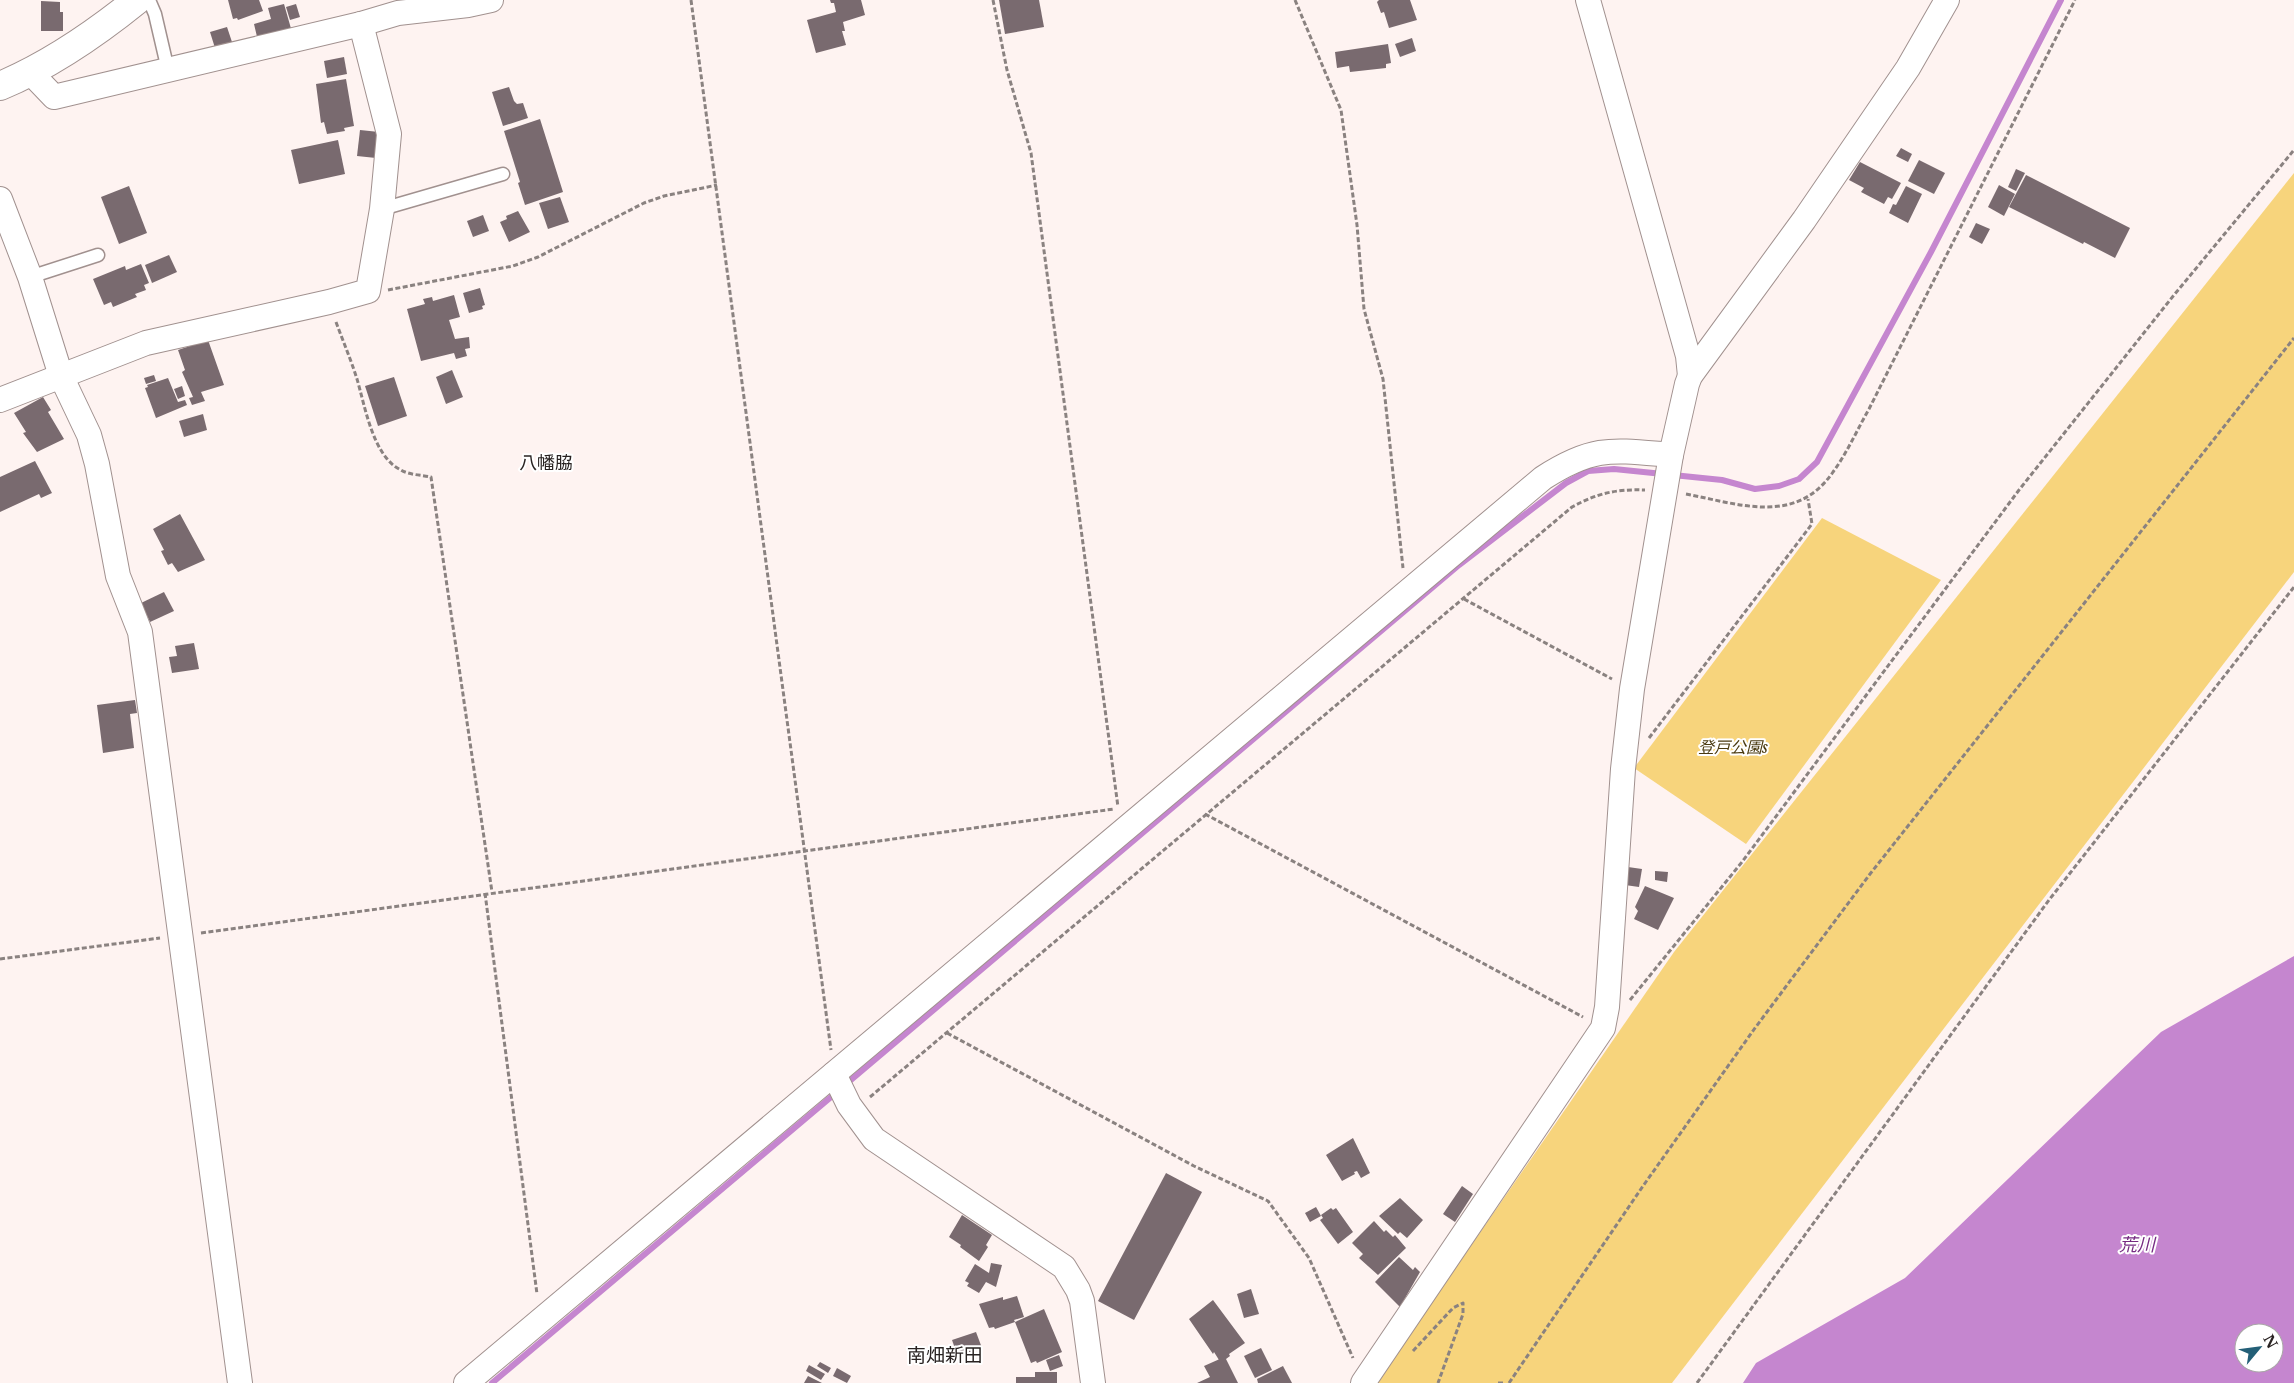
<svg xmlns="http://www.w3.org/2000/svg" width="2294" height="1383" viewBox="0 0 2294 1383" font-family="'Libre Baskerville','Noto Sans JP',serif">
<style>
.green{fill:#f7d47c}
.water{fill:#c586cf;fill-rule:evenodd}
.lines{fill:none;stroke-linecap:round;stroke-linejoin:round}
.stream{stroke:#c586cf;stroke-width:6}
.building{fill:#796a6f}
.service-casing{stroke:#a1918f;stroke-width:15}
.minor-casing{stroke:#a1918f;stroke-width:26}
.tertiary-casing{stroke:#a1918f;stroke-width:30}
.path{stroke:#8a8280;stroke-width:3;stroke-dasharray:5 2.5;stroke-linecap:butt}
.service{stroke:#fff;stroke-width:12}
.minor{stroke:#fff;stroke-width:24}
.tertiary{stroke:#fff;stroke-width:28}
.labels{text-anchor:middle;stroke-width:4;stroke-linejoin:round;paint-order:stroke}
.park-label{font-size:16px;font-style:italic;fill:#4a3a10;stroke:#fff}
.neighbourhood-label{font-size:18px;fill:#292322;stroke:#fff}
.water-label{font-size:18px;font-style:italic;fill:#762b82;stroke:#fff}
.quarter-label{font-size:19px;fill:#292322;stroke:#fff}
</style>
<rect width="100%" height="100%" fill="#fef3f1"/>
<g class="green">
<polygon points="2294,173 2294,572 1672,1383 1376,1383 1674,952"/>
<polygon points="1822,518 1941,580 1746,844 1634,768"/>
</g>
<path class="water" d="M 2294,956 L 2294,1383 L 1743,1383 L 1756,1363 L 1905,1278 L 2161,1032 ZM 2244,1333 L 2274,1333 L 2274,1363 L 2244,1363 Z"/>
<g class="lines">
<g class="stream">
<polyline points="1673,475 1722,480 1755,489 1779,486 1799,479 1817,462 1931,252 2061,0"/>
<polyline points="845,1085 1459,565 1566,483 1588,471 1614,469 1663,474"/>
<polyline points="492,1383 837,1092"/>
</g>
</g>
<g class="building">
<polygon points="228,0 259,0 263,11 238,20 237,18 233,19"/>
<polygon points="830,0 861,0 865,15 843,22 845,31 842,31 846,45 816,53 807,20 836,12 834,3 831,3"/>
<polygon points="999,0 1039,0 1044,27 1005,34"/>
<polygon points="1379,0 1410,0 1417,20 1389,28 1384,12 1381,13 1377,2"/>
<polygon points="41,1 60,2 60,12 63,12 63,31 41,31"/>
<polygon points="284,4 292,32 258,41 254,24 271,19 268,8"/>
<polygon points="296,4 300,17 290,20 286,7"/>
<polygon points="227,27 232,42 215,48 210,32"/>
<polygon points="1412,38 1416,51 1400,57 1395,44"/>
<polygon points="1388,44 1391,63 1386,64 1386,68 1350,72 1349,66 1337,68 1335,52"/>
<polygon points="344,57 347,74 327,78 324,61"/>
<polygon points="346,79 354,126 344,128 345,131 327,134 324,122 321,123 316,84"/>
<polygon points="509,87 514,101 517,104 523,103 528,118 503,126 492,92"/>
<polygon points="540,119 563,192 525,205 518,183 520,182 504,131"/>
<polygon points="360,130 379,132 376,158 357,156"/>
<polygon points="338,140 345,174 299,184 291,150"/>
<polygon points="1901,148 1912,154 1908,162 1896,156"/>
<polygon points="1919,160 1945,173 1934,194 1908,181"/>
<polygon points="1860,162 1901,183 1892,199 1888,197 1884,204 1861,192 1864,188 1849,180"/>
<polygon points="2016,169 2025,173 2016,191 2008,187"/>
<polygon points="2026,175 2130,228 2115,258 2084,242 2083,244 2009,207"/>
<polygon points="1999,185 2015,194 2004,216 1988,207"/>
<polygon points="129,186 147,233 119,244 101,197"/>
<polygon points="1906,186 1922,194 1908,223 1889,213 1893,204 1896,205"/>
<polygon points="560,197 569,222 548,229 539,203"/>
<polygon points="518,211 530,232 509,242 500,222 507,219 506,216"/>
<polygon points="483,215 489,231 473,237 467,221"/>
<polygon points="1976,223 1990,229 1982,244 1969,237"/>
<polygon points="169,255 177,272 152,283 145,265"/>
<polygon points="141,264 149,283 144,285 146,290 135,294 137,297 113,307 111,302 104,305 93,279 125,266 126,270"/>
<polygon points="480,288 485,305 482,306 483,309 469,313 463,293"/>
<polygon points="454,295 460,317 449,320 455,339 469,337 470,348 465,349 467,356 456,359 454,353 421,361 407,309 425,304 423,299 432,297 433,301"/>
<polygon points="208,340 224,385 201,392 205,401 192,405 189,398 193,397 182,372 185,370 178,350"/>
<polygon points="452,370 463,397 446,404 436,377"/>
<polygon points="154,375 156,381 146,384 144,378"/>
<polygon points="394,377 407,416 378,426 365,386"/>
<polygon points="168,378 178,402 185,400 187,405 156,418 145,388 148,387 147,385"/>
<polygon points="182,386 185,396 178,399 174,389"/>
<polygon points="43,397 51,410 48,412 64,439 37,452 23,433 26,432 14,413"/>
<polygon points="203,414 207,430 184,437 179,421"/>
<polygon points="35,461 52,493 41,498 39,494 0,512 0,477"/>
<polygon points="180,514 205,560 178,572 172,563 168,565 161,551 164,550 153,529"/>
<polygon points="164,592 174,611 150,622 141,603"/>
<polygon points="194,643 199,669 172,673 169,657 177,656 175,646"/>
<polygon points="135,700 137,713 130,714 134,748 103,753 97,705"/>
<polygon points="1628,867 1642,869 1639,887 1625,885"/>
<polygon points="1655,871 1668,872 1667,882 1655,880"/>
<polygon points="1645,886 1674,898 1658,930 1634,919 1638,911 1635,907"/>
<polygon points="1353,1138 1370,1173 1361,1178 1357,1171 1354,1172 1355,1174 1342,1181 1326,1155"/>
<polygon points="1166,1173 1202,1192 1134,1320 1098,1301"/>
<polygon points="1462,1186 1473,1194 1455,1222 1443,1214"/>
<polygon points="1400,1198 1423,1220 1407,1238 1400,1232 1398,1234 1379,1216"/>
<polygon points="1316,1207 1321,1216 1310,1222 1305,1213"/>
<polygon points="1331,1208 1333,1210 1336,1208 1353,1232 1338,1244 1320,1220 1323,1218 1321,1215"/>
<polygon points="962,1215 992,1235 986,1245 988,1247 979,1261 960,1247 961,1245 949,1237"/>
<polygon points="1374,1221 1384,1232 1386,1230 1393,1237 1395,1235 1406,1248 1378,1275 1359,1258 1363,1254 1352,1243"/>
<polygon points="1399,1257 1413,1270 1415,1267 1420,1272 1400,1307 1375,1282"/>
<polygon points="991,1263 1002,1265 996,1287 986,1282 979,1293 967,1286 969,1283 965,1281 975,1264 989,1273"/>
<polygon points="1251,1289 1259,1314 1244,1318 1237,1294"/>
<polygon points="1017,1296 1024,1317 1014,1320 1015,1322 995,1329 994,1327 989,1328 979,1304 1003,1297 1003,1300"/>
<polygon points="1213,1300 1245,1343 1229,1354 1230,1356 1226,1359 1238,1383 1197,1383 1210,1377 1204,1366 1222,1358 1219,1360 1214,1352 1213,1354 1189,1319"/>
<polygon points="1044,1309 1062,1352 1037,1363 1036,1361 1031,1363 1015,1322"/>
<polygon points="976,1332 982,1348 958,1357 952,1340"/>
<polygon points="1261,1348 1272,1370 1255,1378 1244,1356"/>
<polygon points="1059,1355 1063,1366 1050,1371 1046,1360"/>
<polygon points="820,1362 831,1368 828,1373 817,1366"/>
<polygon points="809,1365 825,1374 821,1380 806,1371"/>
<polygon points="1283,1366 1292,1383 1258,1383 1257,1379"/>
<polygon points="837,1368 851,1376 847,1383 833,1376"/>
<polygon points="1035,1372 1057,1372 1057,1383 1016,1383 1016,1377 1035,1377"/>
<polygon points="808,1376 822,1383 804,1383"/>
</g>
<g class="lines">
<g class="service-casing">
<g id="service">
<polyline points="149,0 155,14 168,70"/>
<polyline points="382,209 503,174"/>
<polyline points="30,277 98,255"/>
</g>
</g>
<g class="minor-casing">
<g id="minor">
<polyline points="1588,0 1688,356 1690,376"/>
<polyline points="31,73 54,97 361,24 398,13 468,5 491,0"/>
<polyline points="0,199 30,277 61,376 89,435 97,464 118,576 140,632 240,1383"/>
<polyline points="0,400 146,343 329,302 368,291 382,209 389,134 361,24"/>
<polyline points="834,1074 849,1105 874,1139 1064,1267 1078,1290 1082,1301 1093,1383"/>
<path d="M 466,1383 L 1543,478 C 1594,445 1613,450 1671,455"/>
<polyline points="1363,1383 1603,1028 1607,1007 1623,769 1632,689 1671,455 1687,384 1690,376 1804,220 1908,68 1947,0"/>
</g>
</g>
<g class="tertiary-casing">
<path id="tertiary" d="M 0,86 C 50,65 95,34 137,0"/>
</g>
<g class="path">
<polyline points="691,0 831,1050"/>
<polyline points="993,0 1007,70 1031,153 1118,807"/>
<polyline points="1295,0 1341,110 1357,225 1364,309 1383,379 1403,568"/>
<polyline points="388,290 513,266 538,257 644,203 664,196 717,185"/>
<path d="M 336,322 C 343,341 351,360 357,379 C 365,406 373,457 401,470 C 409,475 422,475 431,477 L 492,892"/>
<path d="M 1686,494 C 1739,504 1796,526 1833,472 C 1847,453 1857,430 1869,409 L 2075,0"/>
<polyline points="1464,599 1612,679"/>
<polyline points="1649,738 1812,524 1808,499"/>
<polyline points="1205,814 1583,1017"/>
<polyline points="485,893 537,1294"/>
<polyline points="201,933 1114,809"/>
<polyline points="0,959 160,938"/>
<polyline points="1630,1000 1742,862 2019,490 2174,295 2294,150"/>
<polyline points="947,1033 1194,1166 1268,1201 1309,1258 1353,1358"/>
<path d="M 870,1097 L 1572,507 C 1598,493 1616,489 1645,490"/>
<polyline points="1413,1351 1453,1308 1463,1303 1463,1314 1438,1383"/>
<polyline points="1498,1383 1504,1383"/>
<polyline points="1509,1383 1643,1186 1755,1028 1870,874 2294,338"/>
<polyline points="1697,1383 2049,900 2294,587"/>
</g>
<use href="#service" class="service"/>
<use href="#minor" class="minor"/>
<use href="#tertiary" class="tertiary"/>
</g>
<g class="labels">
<g class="park-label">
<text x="1733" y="753">登戸公園s</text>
</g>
<g class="neighbourhood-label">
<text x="546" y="469">八幡脇</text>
</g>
<g class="water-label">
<text x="2137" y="1251">荒川</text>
</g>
<g class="quarter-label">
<text x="945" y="1362">南畑新田</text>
</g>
</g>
<g transform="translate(2259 1348) rotate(61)"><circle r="24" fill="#ffffff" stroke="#a9a7a7"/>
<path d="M0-4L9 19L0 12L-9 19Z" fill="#235f77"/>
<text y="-8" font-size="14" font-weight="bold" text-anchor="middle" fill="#292322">N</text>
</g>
</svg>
